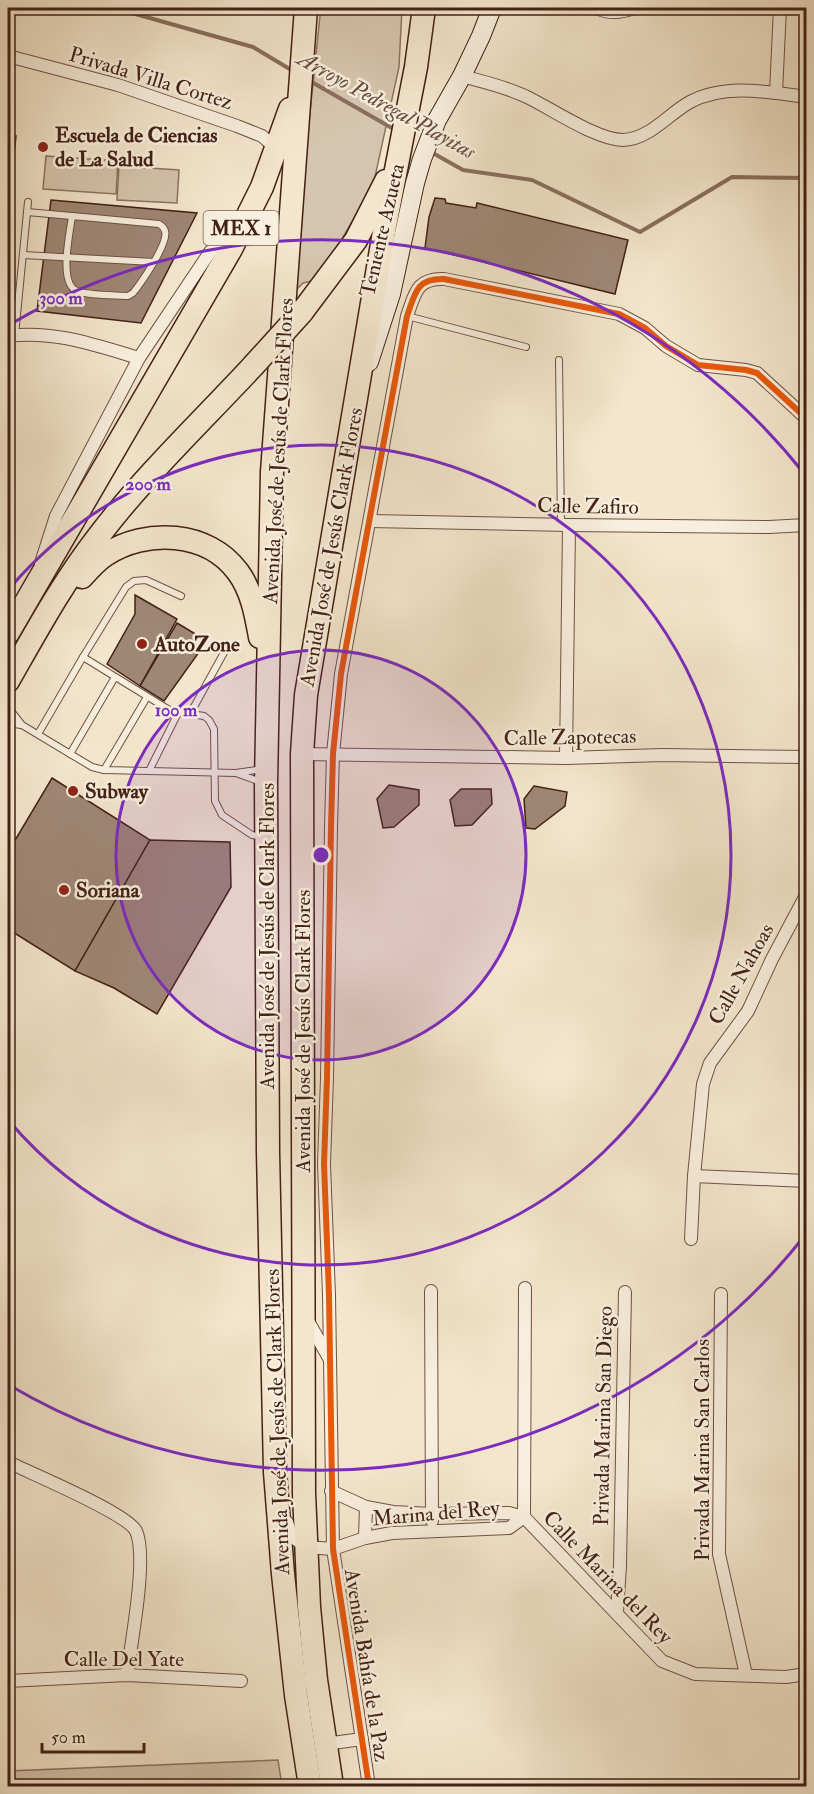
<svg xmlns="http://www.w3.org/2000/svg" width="814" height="1794" viewBox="0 0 814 1794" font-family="'IM FELL Double Pica',serif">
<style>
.green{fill:#d6c5ae;stroke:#8c7362;stroke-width:1.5}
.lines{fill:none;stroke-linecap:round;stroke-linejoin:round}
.stream{stroke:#886f5f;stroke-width:4}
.building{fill:#9f8775;stroke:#422116;stroke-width:1.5}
.lane-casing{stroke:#6e5244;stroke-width:8}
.street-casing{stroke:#6e5244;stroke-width:14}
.secondary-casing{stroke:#422116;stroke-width:20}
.highway-casing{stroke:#422116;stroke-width:25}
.lane{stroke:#f8efde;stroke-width:6}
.street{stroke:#f8efde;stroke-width:12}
.secondary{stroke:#f8efde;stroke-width:18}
.highway{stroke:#f4e6cd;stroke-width:22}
.highway-bridge-casing{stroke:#422116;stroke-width:25;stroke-linecap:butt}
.highway-bridge{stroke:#f4e6cd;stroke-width:22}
.cycleway-casing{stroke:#f8efde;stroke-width:10}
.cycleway{stroke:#e8590c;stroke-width:6}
.ring{fill:none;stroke:#7b2cbf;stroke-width:3}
.poi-dot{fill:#8f2418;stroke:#f8efde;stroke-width:2}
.labels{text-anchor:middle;stroke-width:5;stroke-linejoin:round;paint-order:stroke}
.shield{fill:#f8efde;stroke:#795f52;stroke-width:1.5}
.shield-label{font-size:20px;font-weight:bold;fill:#422116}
.street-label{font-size:21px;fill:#422116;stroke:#f8efde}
.poi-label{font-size:21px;font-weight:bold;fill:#422116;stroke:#f8efde;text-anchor:start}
.water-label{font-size:22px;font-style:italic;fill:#6b4e40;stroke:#f8efde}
.centre{fill:#7b2cbf;stroke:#f8efde;stroke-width:3}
.ring-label{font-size:18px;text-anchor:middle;font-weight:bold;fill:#7b2cbf;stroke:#f8efde;stroke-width:5;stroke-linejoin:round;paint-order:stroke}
</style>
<rect width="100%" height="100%" fill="#f4e6cd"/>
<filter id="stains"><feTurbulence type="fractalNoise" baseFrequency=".00333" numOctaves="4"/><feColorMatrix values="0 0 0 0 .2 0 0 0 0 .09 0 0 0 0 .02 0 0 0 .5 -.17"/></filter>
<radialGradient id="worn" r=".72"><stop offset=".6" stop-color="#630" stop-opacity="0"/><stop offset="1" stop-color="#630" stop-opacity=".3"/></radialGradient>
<g class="green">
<polygon points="328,8 402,8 399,67 373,186 310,293 312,281 303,283 291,295 320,16"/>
<polygon points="46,156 118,161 116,194 43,189"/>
<polygon points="119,166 179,170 177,203 117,200"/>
<polygon points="278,1760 282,1786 8,1786 8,1771"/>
</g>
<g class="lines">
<g class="stream">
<polyline points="114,8 253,47 293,71"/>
<polyline points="310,81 397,131"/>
<polyline points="431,152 463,170 532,180 640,232 732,177 806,178"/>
</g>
</g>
<g class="building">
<polygon points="8,135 16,136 11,182 8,182"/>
<polygon points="435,198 445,199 446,203 476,208 477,203 628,240 615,294 425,248 429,217"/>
<polygon points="51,200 197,213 141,323 37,311"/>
<polygon points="135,595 177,619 140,686 107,664 135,614"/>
<polygon points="177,623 207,641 164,701 140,686"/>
<polygon points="52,778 150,840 75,971 8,929 8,852"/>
<polygon points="389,785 419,790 419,805 394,827 383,828 377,799"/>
<polygon points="534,786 567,792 565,806 535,829 526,828 524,799"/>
<polygon points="461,789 491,789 492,804 472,825 455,826 450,800"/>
<polygon points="150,840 230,842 231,887 157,1014 114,988 75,971"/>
</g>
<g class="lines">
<g class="lane-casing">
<g id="lane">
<polyline points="27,212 72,216"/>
<path d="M 72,216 L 159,224 C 162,226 164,227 165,231 C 169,243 141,283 133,293 L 128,296 C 115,295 86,296 75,290 C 59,280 70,232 72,216 Z"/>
<polyline points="23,255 154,262"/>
<polyline points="407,316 526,347"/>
<polyline points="15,335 28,202"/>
<polyline points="559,360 561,525"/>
<polyline points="83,657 126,587 134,581 146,580 181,596"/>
<polyline points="8,707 22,725 92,767 104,770 236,773 262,769"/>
<polyline points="190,714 226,649"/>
<polyline points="8,723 21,725"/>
<polyline points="38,734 83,657 171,711 204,716 209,720 214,729 215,801 222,815 252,835 263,837"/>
<polyline points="70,754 115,677"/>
<polyline points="104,770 147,697"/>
<polyline points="149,771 178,713"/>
<polyline points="236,773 261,782"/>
</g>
</g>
<g class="street-casing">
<g id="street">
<path d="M 596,8 C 609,14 620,13 634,8"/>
<polyline points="8,56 118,85 237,126 262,136 277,149"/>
<path d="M 462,76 C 484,82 507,87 527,97 C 552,109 597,140 623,140 C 650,139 668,114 690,102 C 725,83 768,92 806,97"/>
<polyline points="776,93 780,8"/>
<path d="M 8,336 C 54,330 95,345 139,358"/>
<polyline points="370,521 569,525 769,527 806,525"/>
<polyline points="41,563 56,516 139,358 210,252 234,230"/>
<polyline points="302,754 566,758 662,755 806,757"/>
<polyline points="566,758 569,525"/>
<polyline points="694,1176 806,1181"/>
<polyline points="691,1239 694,1176 703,1084 710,1063 748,1011 772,959 806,895"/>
<polyline points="431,1291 432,1521"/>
<polyline points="721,1294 719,1554 746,1675"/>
<polyline points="308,1321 329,1358"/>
<path d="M 8,1462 C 30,1473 127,1513 136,1531 C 148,1557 131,1643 127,1675"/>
<polyline points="331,1491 366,1507 393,1512 432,1514 509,1513 524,1517 662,1661 695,1674 786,1677 806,1674"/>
<polyline points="524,1517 525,1288"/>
<polyline points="287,1522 291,1536 306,1547 333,1549 365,1538 392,1533 509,1528 524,1517"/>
<polyline points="365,1538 366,1507"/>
<polyline points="617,1612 620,1566 625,1292"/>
<polyline points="8,1681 127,1675 241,1681"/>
<polyline points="325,1744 362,1739"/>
<path d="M 369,1786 L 333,1549 L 329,1295 L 324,1164 L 327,1078 L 331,827 L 333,754 L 341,674 L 407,316 C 415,294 416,278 444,279 L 619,314 L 645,328 L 666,346 L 698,365 L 746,370 L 757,373 L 806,418"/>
</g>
</g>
<g class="secondary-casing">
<polyline id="secondary" points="369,362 391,294 415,183 422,159 437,120 462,76 481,36 492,8"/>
</g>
<g class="highway-casing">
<g id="highway">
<polyline points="306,8 272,472 266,784 268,1152 275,1472 283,1574 296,1695 310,1786"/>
<polyline points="302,312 356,240 386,181"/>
<path d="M 82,577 C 89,569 96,561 105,555 C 146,528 208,531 238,572 C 252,591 256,615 260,637"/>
<polyline points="8,633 231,249 262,187 290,109"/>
<path d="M 8,681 C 36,632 63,582 98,537 C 144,476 201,422 253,366"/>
<polyline points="332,1786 316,1680 309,1607 304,1493 302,754 306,695 385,226 416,67 424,8"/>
</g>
</g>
<use href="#lane" class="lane"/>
<use href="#street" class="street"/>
<use href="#secondary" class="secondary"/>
<use href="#highway" class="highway"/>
<g class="highway-bridge-casing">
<polyline id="highway-bridge" points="253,366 302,312"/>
</g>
<use href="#highway-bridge" class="highway-bridge"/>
<g class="cycleway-casing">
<path id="cycleway" d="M 369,1786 L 333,1549 L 329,1295 L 324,1164 L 327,1078 L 331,827 L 333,754 L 341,674 L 407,316 C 415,294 416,278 444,279 L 619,314 L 645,328 L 666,346 L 698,365 L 746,370 L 757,373 L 806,418"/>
</g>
<use href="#cycleway" class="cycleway"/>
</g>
<circle cx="321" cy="855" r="205" fill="#7b2cbf" fill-opacity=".12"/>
<g class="ring">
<circle cx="321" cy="855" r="205"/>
<path d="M9 589A410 410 0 1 1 9 1121"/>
<path d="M806 1234A615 615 0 0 1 9 1385M9 325A615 615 0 0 1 806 476"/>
</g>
<g class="poi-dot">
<circle cx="43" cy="147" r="6"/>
<circle cx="142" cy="644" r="6"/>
<circle cx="73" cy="791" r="6"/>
<circle cx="64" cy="890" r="6"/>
</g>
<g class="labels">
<rect class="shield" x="203.5" y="211" width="75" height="34" rx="4.5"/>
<g class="shield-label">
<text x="241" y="235">MEX 1</text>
</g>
<g class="street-label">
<text transform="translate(151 78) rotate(17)" y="7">Privada Villa Cortez</text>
<text transform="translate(382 230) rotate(-77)" y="7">Teniente Azueta</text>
<text transform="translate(278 451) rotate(-87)" y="7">Avenida José de Jesús de Clark Flores</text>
<text transform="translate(588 506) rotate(1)" y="7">Calle Zafiro</text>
<text transform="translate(331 547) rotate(-80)" y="7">Avenida José de Jesús Clark Flores</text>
<text transform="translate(570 737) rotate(-1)" y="7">Calle Zapotecas</text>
<text transform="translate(267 936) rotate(-90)" y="7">Avenida José de Jesús de Clark Flores</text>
<text transform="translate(741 974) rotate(-61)" y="7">Calle Nahoas</text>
<text transform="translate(303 1031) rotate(-90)" y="7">Avenida José de Jesús Clark Flores</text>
<text transform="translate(603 1416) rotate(-89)" y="7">Privada Marina San Diego</text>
<text transform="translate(277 1422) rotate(-92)" y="7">Avenida José de Jesús de Clark Flores</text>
<text transform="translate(702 1450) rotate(-90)" y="7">Privada Marina San Carlos</text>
<text transform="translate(436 1513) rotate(-5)" y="7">Marina del Rey</text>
<text transform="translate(608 1577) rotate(46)" y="7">Calle Marina del Rey</text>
<text x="124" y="1666">Calle Del Yate</text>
<text transform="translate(367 1665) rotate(81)" y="7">Avenida Bahía de la Paz</text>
</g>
<g class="poi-label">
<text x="55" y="142">Escuela de Ciencias<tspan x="55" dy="24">de La Salud</tspan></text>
<text x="154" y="651">AutoZone</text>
<text x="85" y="798">Subway</text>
<text x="76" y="897">Soriana</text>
</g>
<g class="water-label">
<text transform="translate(387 104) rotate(29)" y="8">Arroyo Pedregal Playitas</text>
</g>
</g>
<circle cx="321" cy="855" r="9" class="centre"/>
<g class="ring-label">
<text x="61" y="304">300 m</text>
<text x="148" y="490">200 m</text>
<text x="176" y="716">100 m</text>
</g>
<rect width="814" height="1794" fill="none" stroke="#f4e6cd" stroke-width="30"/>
<rect x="9" y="9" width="796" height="1776" fill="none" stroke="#422116" stroke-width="3"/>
<rect x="15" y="15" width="784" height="1764" fill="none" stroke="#422116" stroke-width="1.5"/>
<path d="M42 1743v9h102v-9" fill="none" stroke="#422116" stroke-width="3"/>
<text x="51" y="1743" font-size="18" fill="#422116" stroke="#f8efde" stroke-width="4.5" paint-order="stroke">50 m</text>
<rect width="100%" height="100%" filter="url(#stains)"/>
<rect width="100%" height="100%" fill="url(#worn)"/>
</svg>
